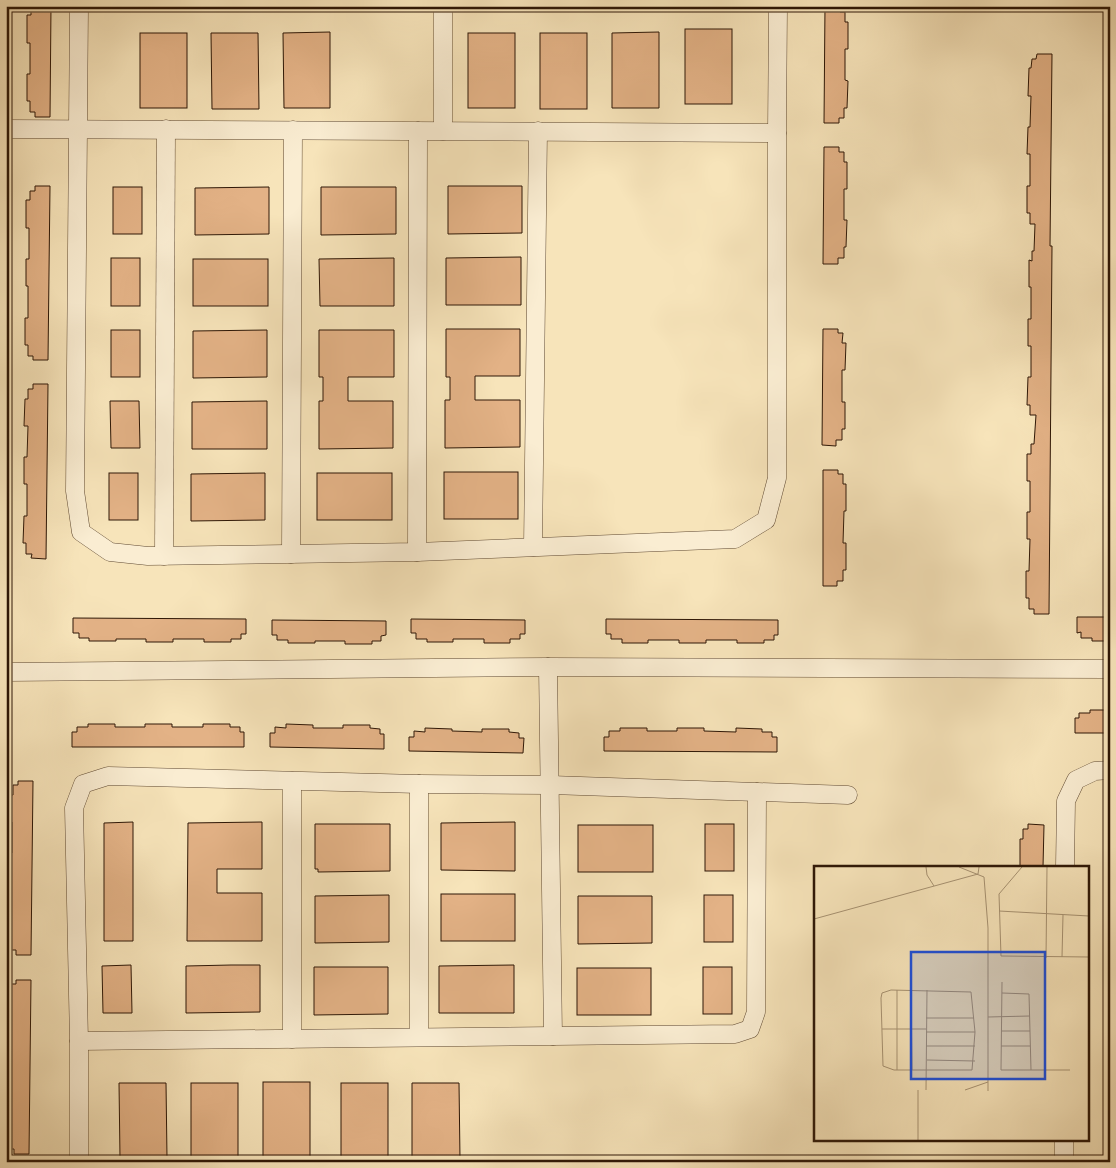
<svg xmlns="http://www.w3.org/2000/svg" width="1116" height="1168" viewBox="0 0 1116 1168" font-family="Cardo,serif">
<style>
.building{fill:#e3b286;stroke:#2e1706}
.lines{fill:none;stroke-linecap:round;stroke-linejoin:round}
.minor-casing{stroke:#604a33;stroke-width:19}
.minor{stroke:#faedd2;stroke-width:18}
.inset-road{fill:none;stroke:#a79272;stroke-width:1}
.view{fill:#1d4ed8;fill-opacity:0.15;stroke:#1d4ed8;stroke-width:2.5}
.inset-edge{fill:none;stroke:#2e1706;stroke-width:2.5}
</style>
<rect width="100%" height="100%" fill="#f7e4ba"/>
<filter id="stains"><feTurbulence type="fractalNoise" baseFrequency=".004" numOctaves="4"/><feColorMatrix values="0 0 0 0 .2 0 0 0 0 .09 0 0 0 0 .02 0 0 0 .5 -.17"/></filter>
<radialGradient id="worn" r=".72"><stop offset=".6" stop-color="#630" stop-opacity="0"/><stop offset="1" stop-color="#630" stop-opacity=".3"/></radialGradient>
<g class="building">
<polygon points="31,6 51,6 50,117 35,117 35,112 30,112 30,101 27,101 27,74 30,74 30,43 27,43 27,15 31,15"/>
<polygon points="825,6 840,6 840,12 845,12 845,22 848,22 848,49 845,49 845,80 848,81 847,108 844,108 844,118 839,118 839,123 824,123"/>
<rect x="685" y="29" width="47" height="75"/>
<polygon points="330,32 330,108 284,108 283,33"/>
<polygon points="659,32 659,108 612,108 612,33"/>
<rect x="140" y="33" width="47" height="75"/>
<polygon points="211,33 258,33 259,109 212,109"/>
<rect x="468" y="33" width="47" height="75"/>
<rect x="540" y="33" width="47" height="76"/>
<polygon points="1037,54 1052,54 1050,246 1052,246 1049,614 1034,614 1034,609 1029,609 1029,598 1026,598 1026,571 1029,571 1030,539 1027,539 1027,512 1030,512 1030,481 1027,481 1027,454 1031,454 1031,444 1034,444 1036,415 1030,415 1030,405 1027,405 1028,377 1031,377 1031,346 1028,346 1028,319 1031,319 1031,287 1029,287 1029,260 1032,261 1032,251 1034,251 1035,224 1030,224 1030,213 1027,213 1027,186 1030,186 1030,154 1027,154 1028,127 1030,127 1031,96 1028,96 1029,68 1031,68 1032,59 1036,59"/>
<polygon points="824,147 839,147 839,152 844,152 844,162 847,162 847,189 844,189 844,220 847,220 846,247 844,247 844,258 838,258 838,264 823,264"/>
<polygon points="35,186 50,186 48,360 33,360 33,356 28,356 28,345 25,345 25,318 28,318 28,286 26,286 26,259 29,259 29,228 26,228 26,200 30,200 30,191 35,191"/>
<polygon points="448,186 522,186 522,233 448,234"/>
<rect x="113" y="187" width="29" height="47"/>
<polygon points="269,187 269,234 195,235 195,188"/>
<polygon points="321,187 396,187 396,234 321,235"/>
<polygon points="521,257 521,305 446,305 446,258"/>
<rect x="111" y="258" width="29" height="48"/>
<polygon points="394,258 394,306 320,306 319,259"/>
<rect x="193" y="259" width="75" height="47"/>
<polygon points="446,329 520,329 520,376 475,376 475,400 520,400 520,447 445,448 445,400 450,400 450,377 446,377"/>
<polygon points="823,329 838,329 838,333 843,333 842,343 846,343 845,370 842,370 842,402 845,402 845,429 842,429 842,440 836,440 836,446 822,445"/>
<rect x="111" y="330" width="29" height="47"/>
<polygon points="267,330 267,377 193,378 193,331"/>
<polygon points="319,330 394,330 394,377 348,377 348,401 393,401 393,448 319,449 319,401 323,401 323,377 319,377"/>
<polygon points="33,384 48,384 46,559 31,558 32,554 26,554 26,543 23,543 24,516 27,516 27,484 24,484 24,457 27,457 28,426 24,426 25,399 28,399 28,389 33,389"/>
<polygon points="110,401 139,401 140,448 111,448"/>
<polygon points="267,401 267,449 192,449 192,402"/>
<polygon points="823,470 838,470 838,474 843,474 843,484 846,484 846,511 844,511 843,543 846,543 846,570 843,570 843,581 837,581 837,586 823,586"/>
<rect x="444" y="472" width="74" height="47"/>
<rect x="109" y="473" width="29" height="47"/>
<polygon points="265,473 265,520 191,521 191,474"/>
<rect x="317" y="473" width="75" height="47"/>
<polygon points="1077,617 1110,617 1110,641 1092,641 1092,638 1081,638 1081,632 1077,633"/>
<polygon points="73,618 246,619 246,634 241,634 241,639 231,639 231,642 204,642 204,639 173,639 173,642 146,642 146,639 116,639 116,641 89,641 89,638 79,638 79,633 73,633"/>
<polygon points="411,619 525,620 525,634 520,634 520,639 510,639 510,643 484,643 484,639 453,639 453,642 427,642 427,639 416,639 416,633 411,633"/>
<polygon points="606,619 778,620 778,635 774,635 774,640 764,640 764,643 737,643 737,640 706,640 706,643 679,643 679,640 648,640 648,643 622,643 622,639 611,639 611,634 606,634"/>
<polygon points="272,620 386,621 386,635 381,636 381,641 372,641 372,644 345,644 345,641 315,641 315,643 288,643 288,640 277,640 277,635 272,635"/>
<polygon points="1090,710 1110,710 1110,733 1075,733 1075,718 1079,718 1079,713 1090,713"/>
<polygon points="88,724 115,724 115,727 145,727 145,724 172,724 172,727 203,727 203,724 230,724 230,727 240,727 240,732 244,732 244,747 72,747 72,732 77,732 77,727 88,727"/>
<polygon points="286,724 313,725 313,728 343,728 343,725 370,725 370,728 380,729 380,734 384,734 384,749 270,747 270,733 275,733 275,727 286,728"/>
<polygon points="425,728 452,729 452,731 482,732 482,729 509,729 509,732 519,733 519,738 524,738 523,753 409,751 409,737 414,737 414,731 425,732"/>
<polygon points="620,728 647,728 647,731 677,731 677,728 704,728 704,731 736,732 736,728 762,729 762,732 772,732 772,737 777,737 777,752 604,751 604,737 609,737 609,731 620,731"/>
<polygon points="18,781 33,781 31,955 16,955 16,950 11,950 11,939 8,939 8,912 11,912 11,881 9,881 9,853 12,853 12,822 9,822 9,795 13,795 13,785 18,785"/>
<polygon points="133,822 133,941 104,941 104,823"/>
<polygon points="262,822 262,869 217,869 217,893 262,893 262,941 187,941 188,823"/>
<polygon points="515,822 515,871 441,870 441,823"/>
<polygon points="315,824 390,824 390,871 318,872 318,869 315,869"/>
<rect x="705" y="824" width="29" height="47"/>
<polygon points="1028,824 1044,825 1043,867 1020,866 1020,839 1023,839 1023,829 1028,829"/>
<rect x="578" y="825" width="75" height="47"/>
<rect x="441" y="894" width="74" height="47"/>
<polygon points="389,895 389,942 315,943 315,896"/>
<rect x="704" y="895" width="29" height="47"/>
<polygon points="578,896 652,896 652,943 578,944"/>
<polygon points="131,965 132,1013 103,1013 102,966"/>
<polygon points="231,965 260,965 260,1012 186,1013 186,966"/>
<polygon points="514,965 514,1013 439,1013 439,966"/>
<polygon points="314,967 388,967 388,1014 314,1015"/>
<rect x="703" y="967" width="29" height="47"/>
<rect x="577" y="968" width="74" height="47"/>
<polygon points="16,980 31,980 29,1154 14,1154 14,1149 9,1149 9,1138 6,1138 6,1111 9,1111 10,1080 7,1080 7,1052 10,1052 10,1021 7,1021 7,994 11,994 11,984 16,984"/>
<rect x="263" y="1082" width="47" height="76"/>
<polygon points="119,1083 166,1083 167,1158 120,1158"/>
<rect x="191" y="1083" width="47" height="76"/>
<rect x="341" y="1083" width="47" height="75"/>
<polygon points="412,1083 459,1083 460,1159 412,1159"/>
</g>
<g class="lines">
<g class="minor-casing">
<g id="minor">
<polyline points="79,6 75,491 81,532 110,552 148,556 417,552 735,539 766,520 777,478 777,133 778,6"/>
<polyline points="443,6 443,131"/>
<polyline points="6,129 777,133"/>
<polyline points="533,547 538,131"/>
<polyline points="417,552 418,131"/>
<polyline points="291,554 293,130"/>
<polyline points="164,556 166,129"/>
<polyline points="548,667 553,1036"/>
<polyline points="6,672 548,667 1110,669"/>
<polyline points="292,781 292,1039"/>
<polyline points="419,784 419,1037"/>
<polyline points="1065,867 1066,801 1076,780 1095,771 1110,770"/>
<polyline points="79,1041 735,1034 750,1029 756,1012 757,792"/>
<polyline points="79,1162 79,1041 74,808 83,784 108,776 419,784 551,785 848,795"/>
<polyline points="1064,1162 1064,1139"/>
</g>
</g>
<use href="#minor" class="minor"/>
</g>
<g transform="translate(814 866)">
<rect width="275" height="275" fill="#f7e4ba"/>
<path class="inset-road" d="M 112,1 L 113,9 L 120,20M 145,1 L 170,11 L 174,62 L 174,225M 208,1 L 185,28 L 187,90 L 275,91M 185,45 L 275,50M 0,53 L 164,8 L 165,1M 248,91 L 249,49M 232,92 L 233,1M 188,116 L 187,204 L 256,204M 77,124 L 157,126 L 161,166 L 158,204 L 80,204 L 69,200 L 67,132 L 68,127 ZM 83,124 L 83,204M 97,124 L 98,204M 188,127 L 215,128 L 217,204M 174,151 L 216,150M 112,152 L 160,152M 68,163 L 112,163M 187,165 L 216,165M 112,166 L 161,166M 112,180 L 161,180M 187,180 L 216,180M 113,194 L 161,195M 104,224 L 104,274M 112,224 L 113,124M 151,224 L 174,216"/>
<path class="view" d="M 97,86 L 231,86 L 231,213 L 97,213 Z"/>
<rect width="275" height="275" class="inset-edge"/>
</g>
<rect width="1116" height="1168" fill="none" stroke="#f7e4ba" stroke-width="25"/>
<rect x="8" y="8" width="1101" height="1153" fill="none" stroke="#2e1706" stroke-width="2.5"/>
<rect x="12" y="12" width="1091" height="1143" fill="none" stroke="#2e1706"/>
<rect width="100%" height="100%" filter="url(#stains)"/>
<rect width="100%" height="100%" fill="url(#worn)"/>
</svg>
